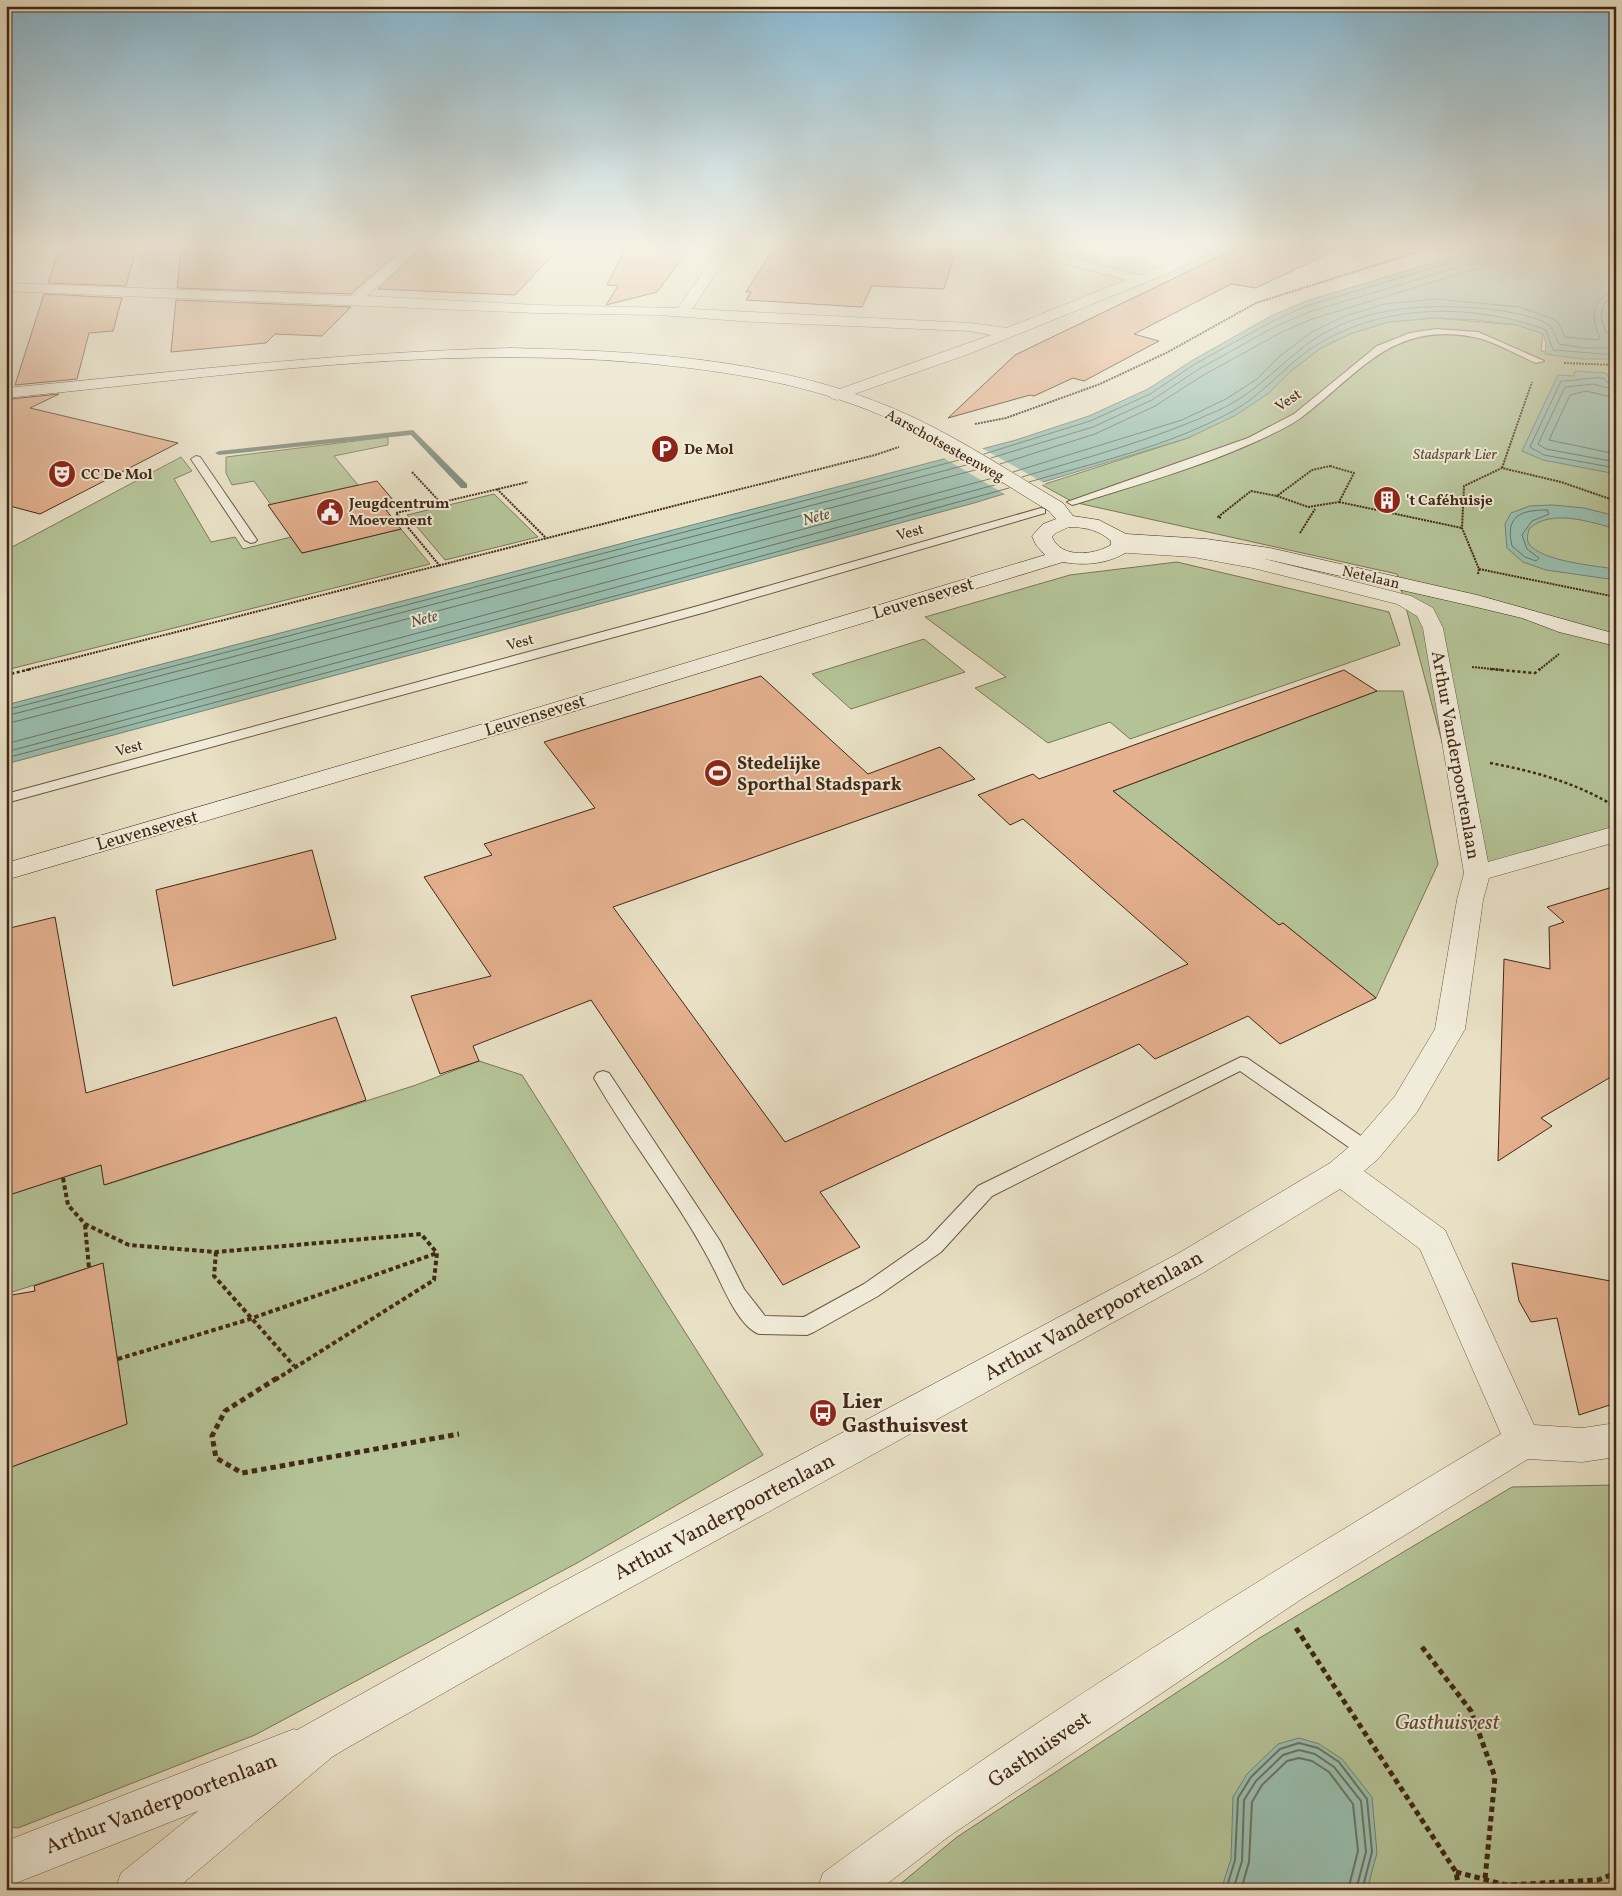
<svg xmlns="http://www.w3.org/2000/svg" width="1622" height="1896" viewBox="0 0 1622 1896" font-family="Vollkorn,serif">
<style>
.green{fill:#b4c397;stroke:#7b7656}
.water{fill:#99beaf;stroke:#768271}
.pier{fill:#e9e1c6}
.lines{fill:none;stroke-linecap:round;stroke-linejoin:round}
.shore-far1{stroke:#6e7362;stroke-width:1}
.shore{stroke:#6e7362;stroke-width:2}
.stream{fill:#768271;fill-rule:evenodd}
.building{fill:#e4b08e;stroke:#422815}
.lane-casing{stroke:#6c5641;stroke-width:2}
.street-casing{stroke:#6c5641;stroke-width:1}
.secondary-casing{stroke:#422815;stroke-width:1}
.path-far3{stroke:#422815;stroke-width:2;stroke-dasharray:2 1;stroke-linecap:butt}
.path-far2{stroke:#422815;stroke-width:2.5;stroke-dasharray:3 2.5;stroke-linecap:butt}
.path-far1{stroke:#422815;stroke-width:4;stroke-dasharray:4.5 3;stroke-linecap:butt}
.path{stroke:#422815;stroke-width:5;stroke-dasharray:5.5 4;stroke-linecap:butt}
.lane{fill:#f1ecda;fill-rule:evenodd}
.street{fill:#f1ecda;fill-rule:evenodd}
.secondary{fill:#f1ecda;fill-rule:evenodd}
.labels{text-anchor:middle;stroke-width:4;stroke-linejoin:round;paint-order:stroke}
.far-street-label{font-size:15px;fill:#422815;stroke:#f1ecda}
.far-poi-label{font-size:15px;font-weight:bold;fill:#422815;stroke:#f1ecda;text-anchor:start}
.far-park-label{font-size:15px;font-style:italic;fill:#5e4f36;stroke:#f1ecda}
.far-water-label{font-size:16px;font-style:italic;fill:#584e3c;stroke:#f1ecda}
.street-label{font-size:18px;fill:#422815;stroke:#f1ecda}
.poi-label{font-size:18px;font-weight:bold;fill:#422815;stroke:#f1ecda;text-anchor:start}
.near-street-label{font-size:21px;fill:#422815;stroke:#f1ecda}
.near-poi-label{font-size:21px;font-weight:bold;fill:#422815;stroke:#f1ecda;text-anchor:start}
.near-park-label{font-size:21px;font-style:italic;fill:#5e4f36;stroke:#f1ecda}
</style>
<rect width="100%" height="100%" fill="#e9e1c6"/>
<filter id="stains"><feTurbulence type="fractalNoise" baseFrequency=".004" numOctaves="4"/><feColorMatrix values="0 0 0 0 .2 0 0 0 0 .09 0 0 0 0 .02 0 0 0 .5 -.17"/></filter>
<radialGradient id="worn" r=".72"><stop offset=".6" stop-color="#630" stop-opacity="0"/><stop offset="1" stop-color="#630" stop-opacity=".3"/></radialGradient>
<g class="green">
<polygon points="1435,318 1517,325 1543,334 1541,351 1616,357 1616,830 1477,873 1397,574 1073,502 1042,485 1188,438 1269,393 1292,370 1321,348 1350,334 1388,322"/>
<polygon points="388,437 388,445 334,456 358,485 271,505 254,481 232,485 226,473 226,457"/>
<polygon points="181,457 192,471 174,479 211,542 235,537 243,549 291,537 302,553 401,529 430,564 6,670 6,547 14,546"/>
<polygon points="494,494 538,537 445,560 407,515"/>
<polygon points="1177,562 1389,612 1400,645 1130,739 1110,722 1048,743 975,688 1006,677 925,617 1070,575"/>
<polygon points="924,639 965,672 851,709 812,674"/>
<polygon points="1377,691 1403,691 1438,864 1376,998 1283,923 1279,925 1113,791"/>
<polygon points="479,1061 522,1075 763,1455 577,1563 255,1735 18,1828 6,1827 6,1469 127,1424 103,1263 6,1294 6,1196 101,1165 105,1185 416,1085"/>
<polygon points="1616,1485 1616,1890 893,1890 957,1837 1258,1639 1512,1487"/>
</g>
<g class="water">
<polygon points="1492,245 1616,245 1616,299 1612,315 1616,359 1582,359 1545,354 1546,343 1543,334 1517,325 1476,320 1435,318 1388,322 1350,334 1321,348 1292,370 1269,393 1236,415 1188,438 974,503 6,764 6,705 1016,440 1089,416 1148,389 1193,360 1271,316 1306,301"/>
<polygon points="1575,371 1606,373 1610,379 1616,379 1616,474 1543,460 1522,451 1558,375 1574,376"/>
<path d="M 1553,505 L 1584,508 L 1616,516 L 1616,529 C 1591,522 1550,508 1529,529 C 1528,534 1526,539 1529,544 C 1541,561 1595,566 1616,569 L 1616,580 L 1546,570 L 1523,562 L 1507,548 L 1505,524 L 1511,513 L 1530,506 Z"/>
<polygon points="1299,1738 1319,1744 1342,1759 1372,1797 1377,1853 1367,1890 1221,1890 1231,1859 1233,1797 1247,1774 1278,1744"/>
</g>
<polygon class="pier" points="980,447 1046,484 1008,496 942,457"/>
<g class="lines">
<g class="shore-far1">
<polyline points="1616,298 1605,302 1601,315 1605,331 1616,336"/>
<path d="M 1616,384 L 1608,383 L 1603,378 C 1588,377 1576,381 1561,381 L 1530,447 L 1544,455 L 1616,468"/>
<polyline points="1616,390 1593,384 1565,387 1538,444 1546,449 1616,462"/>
<polyline points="1616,398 1586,391 1570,395 1549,440 1616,454"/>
<polyline points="984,454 1090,421 1150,394 1195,364 1273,321 1307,306 1488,251 1491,245"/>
<polyline points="991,458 1093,427 1152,400 1199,369 1276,326 1309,312 1489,258 1495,253 1497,245"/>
<polyline points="1000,464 1095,434 1155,406 1202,376 1280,333 1312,319 1492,264 1501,257 1505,245"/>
<path d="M 1013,472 L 1182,420 L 1226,399 L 1257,379 L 1280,356 L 1312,332 L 1343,317 L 1384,304 L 1436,299 L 1520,307 L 1553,319 L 1559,324 L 1565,337 L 1598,340 L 1600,337 C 1590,318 1592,296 1616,291"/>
<path d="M 1022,477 C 1089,457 1156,439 1219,410 C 1252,395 1273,371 1301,349 C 1353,306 1425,303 1489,309 C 1503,311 1541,316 1551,327 C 1554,331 1556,339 1559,344 L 1583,348 L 1616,348"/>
<path d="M 1029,482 C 1097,462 1170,446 1233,411 C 1262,395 1282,369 1309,350 C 1377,303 1471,302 1546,330 L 1553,350 L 1616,355"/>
<path d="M 1547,510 L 1549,514 L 1532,521 L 1522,535 L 1527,549 L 1539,558 L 1536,561 L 1525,557 L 1512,546 C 1505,516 1520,510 1547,510 Z"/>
<polyline points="6,710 963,459"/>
<polyline points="6,716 970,464"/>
<polyline points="6,724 979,469"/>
<polyline points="6,744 993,478"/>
<polyline points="6,752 1002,483"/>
<polyline points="6,758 660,584 1009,488"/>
</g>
<g class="shore">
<polyline points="1226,1890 1235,1860 1238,1798 1251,1777 1280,1749 1299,1743 1318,1748 1339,1762 1367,1799 1372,1852 1362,1890"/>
<polyline points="1233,1890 1242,1861 1244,1800 1256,1781 1283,1755 1299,1750 1315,1754 1334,1767 1361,1801 1366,1852 1356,1890"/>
<polyline points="1241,1890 1249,1862 1252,1802 1262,1785 1287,1761 1299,1758 1312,1761 1329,1772 1353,1804 1358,1851 1348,1890"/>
</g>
<polygon class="stream" points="413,430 467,484 467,488 461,488 411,435 219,455 215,453 219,451"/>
</g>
<g class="building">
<polygon points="73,245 137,245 126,286 48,283 56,258"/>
<polygon points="182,245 407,245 351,294 177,288"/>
<polygon points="425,245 562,245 515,295 378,289"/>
<polygon points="627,245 692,245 657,292 606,305 618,286 607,285"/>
<polygon points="787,245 845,245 951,250 949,256 954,256 944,289 872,286 862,307 746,300 751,292 746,292 774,248 784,249"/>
<polygon points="1243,245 1346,245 1256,288 1231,284 1134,334 1159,341 1084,381 1073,378 1034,396 1030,395 948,418 1015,355"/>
<polygon points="44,294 122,298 113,331 89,333 77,379 15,385"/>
<polygon points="176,300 351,307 322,336 275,334 266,343 171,352"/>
<polygon points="59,394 30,408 178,443 40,514 6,505 6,402 10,403 11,399"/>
<polygon points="377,481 399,507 386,510 401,529 302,553 268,505"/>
<polygon points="1344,670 1377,691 1113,791 1279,925 1283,923 1376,998 1280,1044 1248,1016 1155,1059 1139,1044 820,1192 860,1247 783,1285 591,1000 473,1046 479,1061 440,1074 411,996 491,976 424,877 492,855 484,844 595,808 544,742 761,676 868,774 940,747 975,779 613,907 785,1142 1188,964 1023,819 1010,825 978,795 1033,774 1039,779"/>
<polygon points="312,850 336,939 173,986 156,890"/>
<polygon points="1616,886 1616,1074 1541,1118 1552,1126 1498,1161 1504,959 1550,969 1549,927 1564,922 1547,907"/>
<polygon points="55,917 86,1093 336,1017 366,1100 104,1185 101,1165 6,1196 6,929"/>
<polygon points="103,1263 127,1424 6,1469 6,1296 35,1291 34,1286"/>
<polygon points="1512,1263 1616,1282 1616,1403 1579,1415 1557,1318 1531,1322 1519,1301"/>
</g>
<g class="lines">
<g class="lane-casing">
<g id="lane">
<polygon points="6,303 10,305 10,310 6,312"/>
<path d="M 1436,329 L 1478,332 L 1544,361 L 1536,363 C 1517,355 1492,340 1473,337 C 1392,321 1358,375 1302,417 C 1289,427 1270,435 1255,442 C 1198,468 1136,485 1076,504 L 1072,505 L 1067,502 L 1248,438 L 1294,414 L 1377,346 L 1410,333 Z"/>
<polygon points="196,456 200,457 257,540 255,542 251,543 245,540 191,459"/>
<polygon points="1041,508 1045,509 1045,513 706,612 6,803 6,794 698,606"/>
<path d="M 1241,1057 L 1247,1058 L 1374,1145 L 1376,1150 L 1374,1155 L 1367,1157 L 1360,1155 L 1240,1071 L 992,1196 L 941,1252 L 878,1296 L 814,1332 L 807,1335 L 759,1334 C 740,1327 724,1290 716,1273 C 682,1204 632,1145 594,1078 L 597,1073 L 603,1071 L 609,1073 L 720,1241 L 744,1289 L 765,1316 L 804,1317 L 864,1284 L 927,1240 L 978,1186 Z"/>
</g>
</g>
<g class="street-casing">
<g id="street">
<polygon points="409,245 423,245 367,296 536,305 678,308 722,245 734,245 692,309 970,323 1007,328 1126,280 1007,248 1006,245 1025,245 1139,275 1209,245 1226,245 1174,271 969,354 837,400 831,398 829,395 831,392 991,335 970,331 754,322 659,315 536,313 6,291 6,283 352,296"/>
<path d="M 1120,542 L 1193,545 L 1253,556 L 1411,596 L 1433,608 L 1443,628 L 1488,862 L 1616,826 L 1616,842 L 1489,878 L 1483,900 L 1465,1029 L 1417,1112 L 1378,1159 L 1364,1171 L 1445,1230 L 1534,1425 L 1582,1428 L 1616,1423 L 1616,1457 L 1582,1462 L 1528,1459 L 1300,1600 L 948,1837 L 879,1890 L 817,1890 L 823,1873 C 1040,1713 1271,1572 1501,1434 L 1420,1249 L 1340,1189 L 1203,1273 L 579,1616 L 347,1748 L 332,1757 L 175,1890 L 115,1890 L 121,1873 L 198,1811 L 6,1887 L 6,1841 L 294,1729 L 297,1730 L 551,1588 L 1179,1253 L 1330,1163 L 1356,1141 L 1395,1096 L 1435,1029 L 1457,900 L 1464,873 L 1423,628 L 1417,616 L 1397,604 L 1253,568 L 1193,557 L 1113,552 L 1110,548 L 1113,544 Z"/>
</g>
</g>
<g class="secondary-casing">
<path id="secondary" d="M 511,348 C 639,351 771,358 890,407 C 951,432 1006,470 1063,503 L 1073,516 L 1099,520 L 1126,534 L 1206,539 L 1270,548 L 1477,595 L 1616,634 L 1616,646 L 1559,632 L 1522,618 L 1476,607 L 1270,560 L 1206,551 L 1130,545 L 1127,552 C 1107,564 1085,566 1063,562 L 516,729 L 6,880 L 6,863 L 500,719 L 1045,555 L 1036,545 L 1032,536 L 1043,524 L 1056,519 L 1049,511 C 986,473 925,430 855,405 C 787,380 715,370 643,363 C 430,344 218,377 6,398 L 6,388 C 174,372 342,352 511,348 ZM 1069,527 C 1085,527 1099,530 1111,541 L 1111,545 C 1094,555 1061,559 1052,537 L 1056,533 Z"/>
</g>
<g class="path-far3">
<polyline points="1564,363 1616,365"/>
<polyline points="975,424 1006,418 1100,384 1168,352 1256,303 1439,245"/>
<polygon points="1330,466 1354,473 1339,502 1308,507 1277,496 1312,470"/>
<polyline points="1502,468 1532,382"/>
<polyline points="412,472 440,502"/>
<polyline points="497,489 546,538"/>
<polyline points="1339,502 1462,528"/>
<polyline points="1221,518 1218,517 1251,491 1277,496"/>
<polyline points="1300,533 1315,509"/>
<polyline points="440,566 396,513 528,482"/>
<polyline points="1479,569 1616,597"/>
<polyline points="1478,574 1479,569 1462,528 1464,486 1502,468 1561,482 1616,501"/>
<polyline points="1472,667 1503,670"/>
<polyline points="26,670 875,455 899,447"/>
<polyline points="1539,670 1559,654"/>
</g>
<g class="path-far2">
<polyline points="1490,669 1535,673 1540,669"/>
<polyline points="6,675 31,669"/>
<path d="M 1490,763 C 1533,771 1573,782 1611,804"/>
</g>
<g class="path-far1">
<polyline points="63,1178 68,1205 85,1224 129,1245 216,1252 421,1234 437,1253 434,1280 275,1380"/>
<polyline points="85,1225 89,1268"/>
<polyline points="216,1252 214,1276 294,1366"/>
<polyline points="118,1359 250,1319 437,1253"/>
</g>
<g class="path">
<polyline points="277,1378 225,1411 212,1436 216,1458 242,1473 459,1434"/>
<polyline points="1296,1628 1456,1872 1459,1890"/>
<polyline points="1422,1647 1471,1711 1495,1777 1485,1879"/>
<polyline points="1456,1872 1506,1885 1598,1880 1616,1873"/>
</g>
<use href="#lane" class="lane"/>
<use href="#street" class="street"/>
<use href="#secondary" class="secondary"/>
</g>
<linearGradient id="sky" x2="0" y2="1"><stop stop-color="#88b8d1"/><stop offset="0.48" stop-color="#f5f2e5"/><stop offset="1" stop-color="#f5f2e5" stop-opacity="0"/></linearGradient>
<rect width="1622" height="510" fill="url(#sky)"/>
<defs>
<g id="parking-disc" transform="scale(1.4375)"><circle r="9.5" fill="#8f2418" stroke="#f1ecda"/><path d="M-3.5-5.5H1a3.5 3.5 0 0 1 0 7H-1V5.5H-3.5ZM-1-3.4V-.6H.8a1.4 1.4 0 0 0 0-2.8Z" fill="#fff"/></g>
<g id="theatre-disc" transform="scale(1.4375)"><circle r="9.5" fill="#8f2418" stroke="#f1ecda"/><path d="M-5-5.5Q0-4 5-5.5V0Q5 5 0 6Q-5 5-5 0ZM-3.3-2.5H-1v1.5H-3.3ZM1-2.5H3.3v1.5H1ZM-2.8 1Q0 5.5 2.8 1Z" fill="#fff"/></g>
<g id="building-disc" transform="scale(1.4375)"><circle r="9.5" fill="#8f2418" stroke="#f1ecda"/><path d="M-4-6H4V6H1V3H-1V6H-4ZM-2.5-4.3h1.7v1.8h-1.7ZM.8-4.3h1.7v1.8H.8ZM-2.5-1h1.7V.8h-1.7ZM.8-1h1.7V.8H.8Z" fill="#fff"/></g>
<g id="civic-disc" transform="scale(1.4375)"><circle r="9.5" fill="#8f2418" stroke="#f1ecda"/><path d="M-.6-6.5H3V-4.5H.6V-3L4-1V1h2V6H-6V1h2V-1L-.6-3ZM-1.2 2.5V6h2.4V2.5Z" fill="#fff"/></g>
<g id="stadium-disc" transform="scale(1.4375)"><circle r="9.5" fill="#8f2418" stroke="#f1ecda"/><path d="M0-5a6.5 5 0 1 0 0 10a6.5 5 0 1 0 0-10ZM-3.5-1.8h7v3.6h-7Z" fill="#fff"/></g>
<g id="bus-disc" transform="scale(1.4375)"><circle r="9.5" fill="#8f2418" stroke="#f1ecda"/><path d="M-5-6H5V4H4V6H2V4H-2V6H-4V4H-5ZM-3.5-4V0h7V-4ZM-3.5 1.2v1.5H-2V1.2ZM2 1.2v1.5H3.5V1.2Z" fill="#fff"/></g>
</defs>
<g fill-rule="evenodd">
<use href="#parking-disc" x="665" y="449"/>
<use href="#theatre-disc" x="62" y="474"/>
<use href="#building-disc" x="1387" y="500"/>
<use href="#civic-disc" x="330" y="512"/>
<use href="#stadium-disc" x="718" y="773"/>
<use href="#bus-disc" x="823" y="1413"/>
</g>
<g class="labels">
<g class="far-street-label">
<text transform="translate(1288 400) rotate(-35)" y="5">Vest</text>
<text transform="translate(945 445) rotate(29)" y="5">Aarschotsesteenweg</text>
<text transform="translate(910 532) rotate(-16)" y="5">Vest</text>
<text transform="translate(1371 577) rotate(13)" y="5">Netelaan</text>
<text transform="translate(520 642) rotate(-15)" y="5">Vest</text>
<text transform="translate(129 748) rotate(-15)" y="5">Vest</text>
</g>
<g class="far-poi-label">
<text x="684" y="454">De Mol</text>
<text x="81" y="479">CC De Mol</text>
<text x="1406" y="505">'t Caféhuisje</text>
<text x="349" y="508">Jeugdcentrum<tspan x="349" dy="17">Moevement</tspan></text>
</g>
<g class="far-park-label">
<text x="1455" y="459">Stadspark Lier</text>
</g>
<g class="far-water-label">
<text transform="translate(816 516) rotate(-15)" y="6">Nete</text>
<text transform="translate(424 618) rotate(-15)" y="6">Nete</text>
</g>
<g class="street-label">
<text transform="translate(923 598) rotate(-17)" y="6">Leuvensevest</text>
<text transform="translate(535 715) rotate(-17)" y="6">Leuvensevest</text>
<text transform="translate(1456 755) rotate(80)" y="6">Arthur Vanderpoortenlaan</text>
<text transform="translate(147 830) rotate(-16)" y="6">Leuvensevest</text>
</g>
<g class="poi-label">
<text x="737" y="769">Stedelijke<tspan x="737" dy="21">Sporthal Stadspark</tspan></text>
</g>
<g class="near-street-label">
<text transform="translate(1093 1315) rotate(-29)" y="7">Arthur Vanderpoortenlaan</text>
<text transform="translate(724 1516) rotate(-28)" y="7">Arthur Vanderpoortenlaan</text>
<text transform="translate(1039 1749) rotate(-34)" y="7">Gasthuisvest</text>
<text transform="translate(161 1803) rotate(-21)" y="7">Arthur Vanderpoortenlaan</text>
</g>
<g class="near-poi-label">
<text x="842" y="1408">Lier<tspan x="842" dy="24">Gasthuisvest</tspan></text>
</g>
<g class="near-park-label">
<text x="1447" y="1729">Gasthuisvest</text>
</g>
</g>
<rect width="1622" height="1896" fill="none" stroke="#e9e1c6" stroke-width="25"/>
<rect x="8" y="8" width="1607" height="1881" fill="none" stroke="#422815" stroke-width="2.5"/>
<rect x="12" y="12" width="1597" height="1871" fill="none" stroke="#422815"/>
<rect width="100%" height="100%" filter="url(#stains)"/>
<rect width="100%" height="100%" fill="url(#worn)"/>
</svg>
